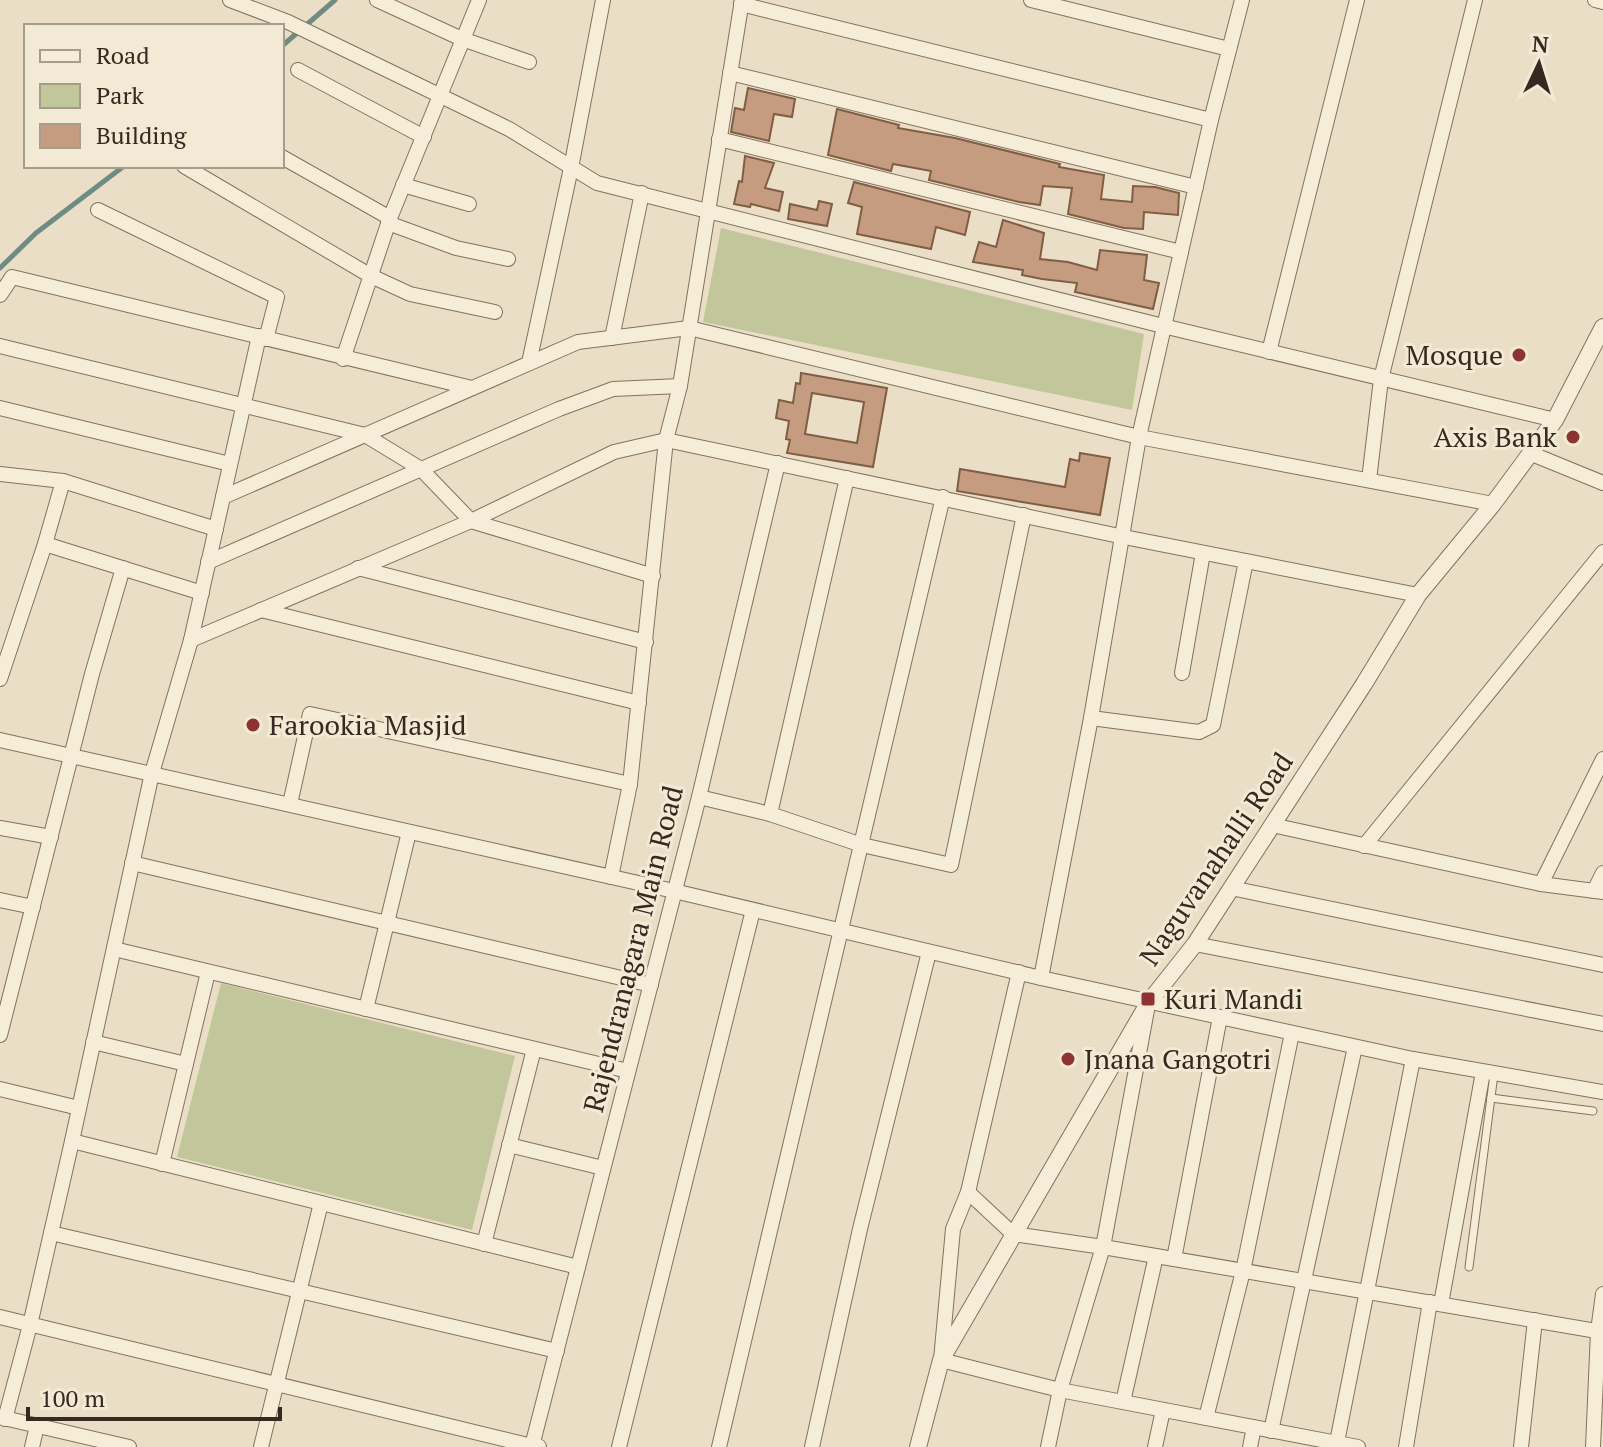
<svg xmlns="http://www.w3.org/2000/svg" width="1603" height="1447" viewBox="0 0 1603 1447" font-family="'PT Serif',serif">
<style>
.green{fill:#c2c79b}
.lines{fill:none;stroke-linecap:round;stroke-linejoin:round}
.stream{stroke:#6e8b84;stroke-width:5}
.building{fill:#c59c7f;stroke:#805d45;stroke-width:2;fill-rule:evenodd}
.service-casing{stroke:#83725d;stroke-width:9}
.minor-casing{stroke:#83725d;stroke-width:16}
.tertiary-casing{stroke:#83725d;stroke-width:18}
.service{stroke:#f5edd8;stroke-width:7}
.minor{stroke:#f5edd8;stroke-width:14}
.tertiary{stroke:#f5edd8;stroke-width:16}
.poi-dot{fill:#8d3333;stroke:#f2ead5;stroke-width:3}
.labels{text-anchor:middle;stroke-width:6;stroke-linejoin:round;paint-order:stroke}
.poi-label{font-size:28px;fill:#352a20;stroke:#f2ead5;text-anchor:start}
.street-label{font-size:28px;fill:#352a20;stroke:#f2ead5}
</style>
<rect width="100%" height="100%" fill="#eadfc6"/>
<g class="green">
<polygon points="721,228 1144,334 1132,410 703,322"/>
<polygon points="221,983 515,1056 472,1230 177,1157"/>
</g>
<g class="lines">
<g class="stream">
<polyline points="282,46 335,0"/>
<polyline points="0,268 36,233 124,166"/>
</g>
</g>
<g class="building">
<polygon points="748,88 795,99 792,117 774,114 769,141 731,132 735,108 744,110"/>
<polygon points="837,109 899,125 898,128 955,138 1060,164 1059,167 1104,175 1101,199 1132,202 1133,186 1155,187 1179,193 1178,215 1144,212 1143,229 1124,228 1068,214 1072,188 1043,186 1040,205 1019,202 929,180 931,171 893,164 891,171 828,155"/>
<polygon points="745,156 774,163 765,188 783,192 779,211 751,204 750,207 734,204 739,181 742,182"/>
<polygon points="854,182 970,212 965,235 936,227 931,249 857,234 862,207 848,203"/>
<polygon points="819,201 832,204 827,226 788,219 790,204 817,210"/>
<polygon points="1003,220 1044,233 1040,259 1068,262 1097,270 1100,250 1147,255 1144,280 1159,283 1153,309 1075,292 1077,283 1042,279 1022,275 1023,270 973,262 979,242 996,247"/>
<path d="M 801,373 L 887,388 L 873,467 L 787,453 L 790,440 L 786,439 L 789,421 L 776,418 L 779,400 L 793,403 L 796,383 L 800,384 ZM 812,393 L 864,402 L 857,443 L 805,434 Z"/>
<polygon points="1080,453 1110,458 1100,515 957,491 960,469 1065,487 1070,459 1079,461"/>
</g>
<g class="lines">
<g class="service-casing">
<g id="service">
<polyline points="1491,1098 1593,1111"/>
<polyline points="1469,1267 1494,1074"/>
</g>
</g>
<g class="minor-casing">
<g id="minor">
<polyline points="230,0 288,22 509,129 597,183 1163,326 1555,420"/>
<polyline points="377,0 462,39 529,62"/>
<polyline points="1031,0 1229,49"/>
<polyline points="1595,0 1603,2"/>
<polyline points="741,4 1211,120"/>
<polyline points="298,70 424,137"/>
<polyline points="730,73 1196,187"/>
<polyline points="719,139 1181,252"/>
<polyline points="282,157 390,218"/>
<polyline points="184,166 371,276 410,294 495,312"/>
<polyline points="403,185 469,204"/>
<polyline points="98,210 277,297 266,339"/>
<polyline points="388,223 456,248 508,259"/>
<polyline points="0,295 12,277 472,388"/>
<polyline points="612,338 642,193"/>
<polyline points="0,346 365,435 421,469 471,521 653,576"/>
<polyline points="1269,352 1357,0"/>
<polyline points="343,359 390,218 479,0"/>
<polyline points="529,363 571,168 603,0"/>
<polyline points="0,408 230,464"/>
<polyline points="1532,454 1603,483"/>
<polyline points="0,474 63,481 216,529"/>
<polyline points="1369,480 1381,379 1475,0"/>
<polyline points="223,497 578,342 689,328 1139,437 1493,504"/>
<polyline points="45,544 202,593"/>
<polyline points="208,562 559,409 613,389 680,386"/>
<polyline points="358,568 646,642"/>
<polyline points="261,610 639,703"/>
<polyline points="191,640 471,521 614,452 666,440 1124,537 1418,595"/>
<polyline points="1182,673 1203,553"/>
<polyline points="0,679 45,544 63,481"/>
<polyline points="1091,718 1199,732 1213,725 1246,561"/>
<polyline points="0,740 674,891 1041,978 1413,1059 1603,1092"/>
<polyline points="699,797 770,814 862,845 951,865 1024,515"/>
<polyline points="290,804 310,714 630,784"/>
<polyline points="770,814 847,478"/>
<polyline points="1272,825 1541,884 1603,892"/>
<polyline points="0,828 51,837"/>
<polyline points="1364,846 1603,552"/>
<polyline points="132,863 651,985"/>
<polyline points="611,877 630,784 666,440 680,386 742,0"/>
<polyline points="1541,884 1603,759"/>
<polyline points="1231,888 1603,965"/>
<polyline points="1594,891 1603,873"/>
<polyline points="0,900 33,907"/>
<polyline points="1195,944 1603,1024"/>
<polyline points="114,949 628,1071"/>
<polyline points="1019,972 968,1192 953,1229 941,1360 1060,1390 1358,1447"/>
<polyline points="1041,978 1091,718 1139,437 1211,120 1242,0"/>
<polyline points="366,1009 409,832"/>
<polyline points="0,1035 92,674 123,568"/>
<polyline points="93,1042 186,1064"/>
<polyline points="0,1089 79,1108"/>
<polyline points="72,1141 578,1267"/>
<polyline points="509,1145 603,1168"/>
<polyline points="162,1164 208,972"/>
<polyline points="968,1192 1013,1234 1103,1247 1603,1332"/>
<polyline points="51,1233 557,1351"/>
<polyline points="484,1244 534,1049"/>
<polyline points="1174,1259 1220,1017"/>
<polyline points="1441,1304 1483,1072"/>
<polyline points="0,1317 532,1446 699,797 778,463"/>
<polyline points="1123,1402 1156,1256"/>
<polyline points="0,1417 129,1447"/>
<polyline points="1206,1418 1243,1271 1292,1033"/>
<polyline points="5,1419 30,1325 72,1141 152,773 191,640 259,336"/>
<polyline points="1271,1431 1355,1047"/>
<polyline points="32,1447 37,1426"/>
<polyline points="261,1447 321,1203"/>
<polyline points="619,1447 753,910"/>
<polyline points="719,1447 943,497"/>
<polyline points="812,1447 860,1229 929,952"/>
<polyline points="1048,1447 1060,1390 1103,1247 1147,1010"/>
<polyline points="1155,1447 1163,1410"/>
<polyline points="1250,1447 1254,1427"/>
<polyline points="1336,1447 1413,1059"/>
<polyline points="1406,1447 1430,1302"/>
<polyline points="1521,1447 1535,1320"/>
<polyline points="1593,1447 1598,1331 1603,1294"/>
</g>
</g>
<g class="tertiary-casing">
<g id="tertiary">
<polyline points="532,1447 538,1447"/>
<polyline points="918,1447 941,1360 1149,1002 1195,944 1364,684 1418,595 1493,504 1555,420 1603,327"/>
</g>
</g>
<use href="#service" class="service"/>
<use href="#minor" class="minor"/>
<use href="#tertiary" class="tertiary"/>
</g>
<g class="poi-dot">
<circle cx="1519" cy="355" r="8"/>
<circle cx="1573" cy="437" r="8"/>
<circle cx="253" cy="725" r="8"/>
<rect x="1140" y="991" width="16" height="16" rx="4"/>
<circle cx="1068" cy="1059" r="8"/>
</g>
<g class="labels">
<g class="poi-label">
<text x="1503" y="365" text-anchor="end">Mosque</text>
<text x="1557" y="447" text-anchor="end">Axis Bank</text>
<text x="269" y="735">Farookia Masjid</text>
<text x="1164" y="1009">Kuri Mandi</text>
<text x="1084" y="1069">Jnana Gangotri</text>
</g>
<g class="street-label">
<text transform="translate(1216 859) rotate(-56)" y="10">Naguvanahalli Road</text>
<text transform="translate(633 949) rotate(-76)" y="10">Rajendranagara Main Road</text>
</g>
</g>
<rect x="24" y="24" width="260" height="144" fill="#f2ead5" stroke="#a69d8d" stroke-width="2"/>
<rect x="40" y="50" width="40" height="12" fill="#f5edd8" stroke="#a69d8d" stroke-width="2"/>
<text x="96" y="64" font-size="24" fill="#352a20">Road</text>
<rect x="40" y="84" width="40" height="24" fill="#c2c79b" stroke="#a69d8d" stroke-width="2"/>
<text x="96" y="104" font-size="24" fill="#352a20">Park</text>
<rect x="40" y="124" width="40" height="24" fill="#c59c7f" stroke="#a69d8d" stroke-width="2"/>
<text x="96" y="144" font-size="24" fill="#352a20">Building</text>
<g transform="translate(1539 64) rotate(4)" stroke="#f2ead5" stroke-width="6" paint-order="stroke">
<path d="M0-6L14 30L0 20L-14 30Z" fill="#352a20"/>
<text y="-12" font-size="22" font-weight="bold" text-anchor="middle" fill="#352a20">N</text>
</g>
<path d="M28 1407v12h252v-12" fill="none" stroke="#352a20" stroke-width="4"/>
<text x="40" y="1407" font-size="24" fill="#352a20" stroke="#f2ead5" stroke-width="6" paint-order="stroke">100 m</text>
</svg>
